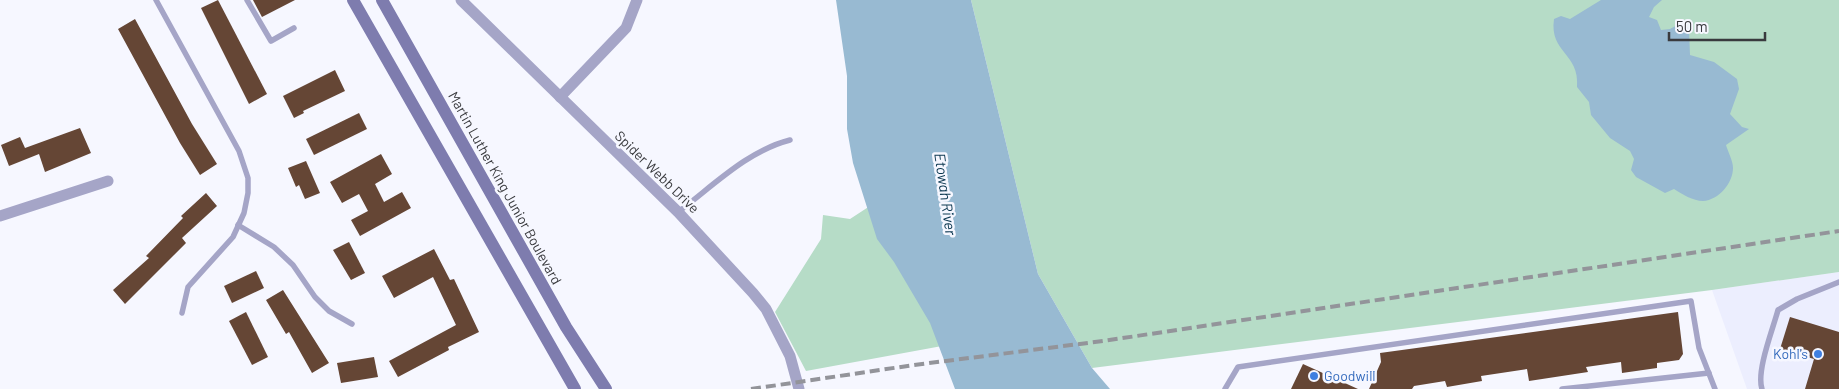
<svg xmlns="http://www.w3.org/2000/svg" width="1839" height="389" viewBox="0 0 1839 389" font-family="Barlow,sans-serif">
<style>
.built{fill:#eceefe}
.green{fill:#b6dcc7}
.water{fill:#98bad2}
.building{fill:#654635}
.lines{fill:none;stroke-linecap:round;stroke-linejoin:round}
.service{stroke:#a5a5c7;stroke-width:5.5}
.minor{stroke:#a5a5c7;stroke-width:11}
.secondary{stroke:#7e7cae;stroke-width:12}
.rail{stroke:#93949a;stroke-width:4;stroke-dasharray:10 5;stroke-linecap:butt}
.shop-dot{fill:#3f7fe0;stroke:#f6f7ff;stroke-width:2}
.labels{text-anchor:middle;stroke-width:5;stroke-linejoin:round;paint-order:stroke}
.street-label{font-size:14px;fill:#393a3e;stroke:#f6f7ff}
.shop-label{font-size:14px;fill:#366cbe;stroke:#f6f7ff;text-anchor:end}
.water-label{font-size:15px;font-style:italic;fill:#09354e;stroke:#f6f7ff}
</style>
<rect width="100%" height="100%" fill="#f6f7ff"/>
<polygon class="built" points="1839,272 1839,389 1747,389 1712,290"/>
<g class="green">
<polygon points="971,0 1839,0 1839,272 1712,290 1092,368 1038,274"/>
<polygon points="873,204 942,346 806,371 775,312 821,239 823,215 850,219"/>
</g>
<g class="water">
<polygon points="836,0 971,0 1038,274 1092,368 1110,389 955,389 930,323 894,262 877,239 853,163 847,129 847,76"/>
<path d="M 1601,0 L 1662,0 L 1654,7 L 1649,17 L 1657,20 L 1661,30 L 1670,29 L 1681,23 L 1689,28 L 1690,55 L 1714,62 L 1737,79 L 1739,89 L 1730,114 L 1742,127 L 1749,129 L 1726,145 C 1728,152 1733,161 1733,168 C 1733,183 1719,200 1703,201 C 1693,201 1682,194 1674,189 L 1665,193 L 1636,177 L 1631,170 L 1634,159 L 1630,151 L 1610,138 L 1591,115 L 1589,102 L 1577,87 C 1580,53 1549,53 1554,19 L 1561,16 L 1570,19 Z"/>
</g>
<g class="building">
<polygon points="218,0 267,94 249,104 201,8"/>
<polygon points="253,0 295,0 262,17"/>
<polygon points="135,19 192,124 217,164 200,175 180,143 118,29"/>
<polygon points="335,70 345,91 303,111 304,113 294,118 283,96"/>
<polygon points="359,113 367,129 314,155 306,139"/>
<polygon points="80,128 91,153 45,172 39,154 9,166 1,145 20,137 25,148"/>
<polygon points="381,154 392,174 375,184 384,202 402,192 411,208 360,236 351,220 368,211 359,194 342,203 330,182"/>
<polygon points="306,161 320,193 305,199 299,185 296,187 288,168"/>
<polygon points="206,193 217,206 182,238 186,243 125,304 113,290 149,258 146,256 183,218 181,216"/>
<polygon points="349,242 365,273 351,280 333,250"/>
<polygon points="434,249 450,280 454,279 479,332 448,347 449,350 398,377 389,361 456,325 433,277 394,298 382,276"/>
<polygon points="256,271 264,288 232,303 224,286"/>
<polygon points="283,290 329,363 312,373 289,332 286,334 266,300"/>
<polygon points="246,312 268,357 252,365 229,321"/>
<polygon points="1678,312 1683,354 1679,360 1657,363 1657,368 1622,373 1621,362 1586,367 1588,372 1529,381 1527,369 1481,376 1482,381 1447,387 1445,381 1414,386 1412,389 1369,389 1381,362 1380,353"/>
<polygon points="1790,317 1839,332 1839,389 1805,389 1814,359 1780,349"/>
<polygon points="374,357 378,377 341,383 337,363"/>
<polygon points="1303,364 1358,389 1291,389"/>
</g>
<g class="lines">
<g class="service">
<polyline points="156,0 239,151 248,178 248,193 244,213 233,237 188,287 182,313"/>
<polyline points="247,0 271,41 294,28"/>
<path d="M 678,212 C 713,186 747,151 790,140"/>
<polyline points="238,225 274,247 293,265 315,297 329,311 352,324"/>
<polyline points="1225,389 1238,367 1691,301 1699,348 1715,389"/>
<polyline points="1562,389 1709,373"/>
<path d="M 1762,389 C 1756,371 1773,329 1778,310 L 1797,299 L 1839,282"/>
</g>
<g class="minor">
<polyline points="461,0 678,212 753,293 766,309 790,356 799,389"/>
<polyline points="560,97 626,28 637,0"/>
<polyline points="0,216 108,181"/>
</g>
<g class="secondary">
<polyline points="353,0 575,389"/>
<polyline points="382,0 566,327 606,389"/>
</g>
<polyline class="rail" points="751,389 914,365 1103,341 1839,231"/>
</g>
<g class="shop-dot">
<circle cx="1818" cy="354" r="5"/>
<circle cx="1314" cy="376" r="5"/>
</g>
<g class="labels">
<g class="street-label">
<text transform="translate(657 172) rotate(44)" y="5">Spider Webb Drive</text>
<text transform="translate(505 188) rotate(61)" y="5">Martin Luther King Junior Boulevard</text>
</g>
<g class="shop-label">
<text x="1808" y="359">Kohl's</text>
<text x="1324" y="381" text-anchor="start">Goodwill</text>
</g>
<g class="water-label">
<text transform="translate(945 194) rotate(82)" y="5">Etowah River</text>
</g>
</g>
<path d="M1669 32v8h96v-8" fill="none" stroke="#393a3e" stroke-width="2.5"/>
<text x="1676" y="32" font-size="15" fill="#393a3e" stroke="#f6f7ff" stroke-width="4" paint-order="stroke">50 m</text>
</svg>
